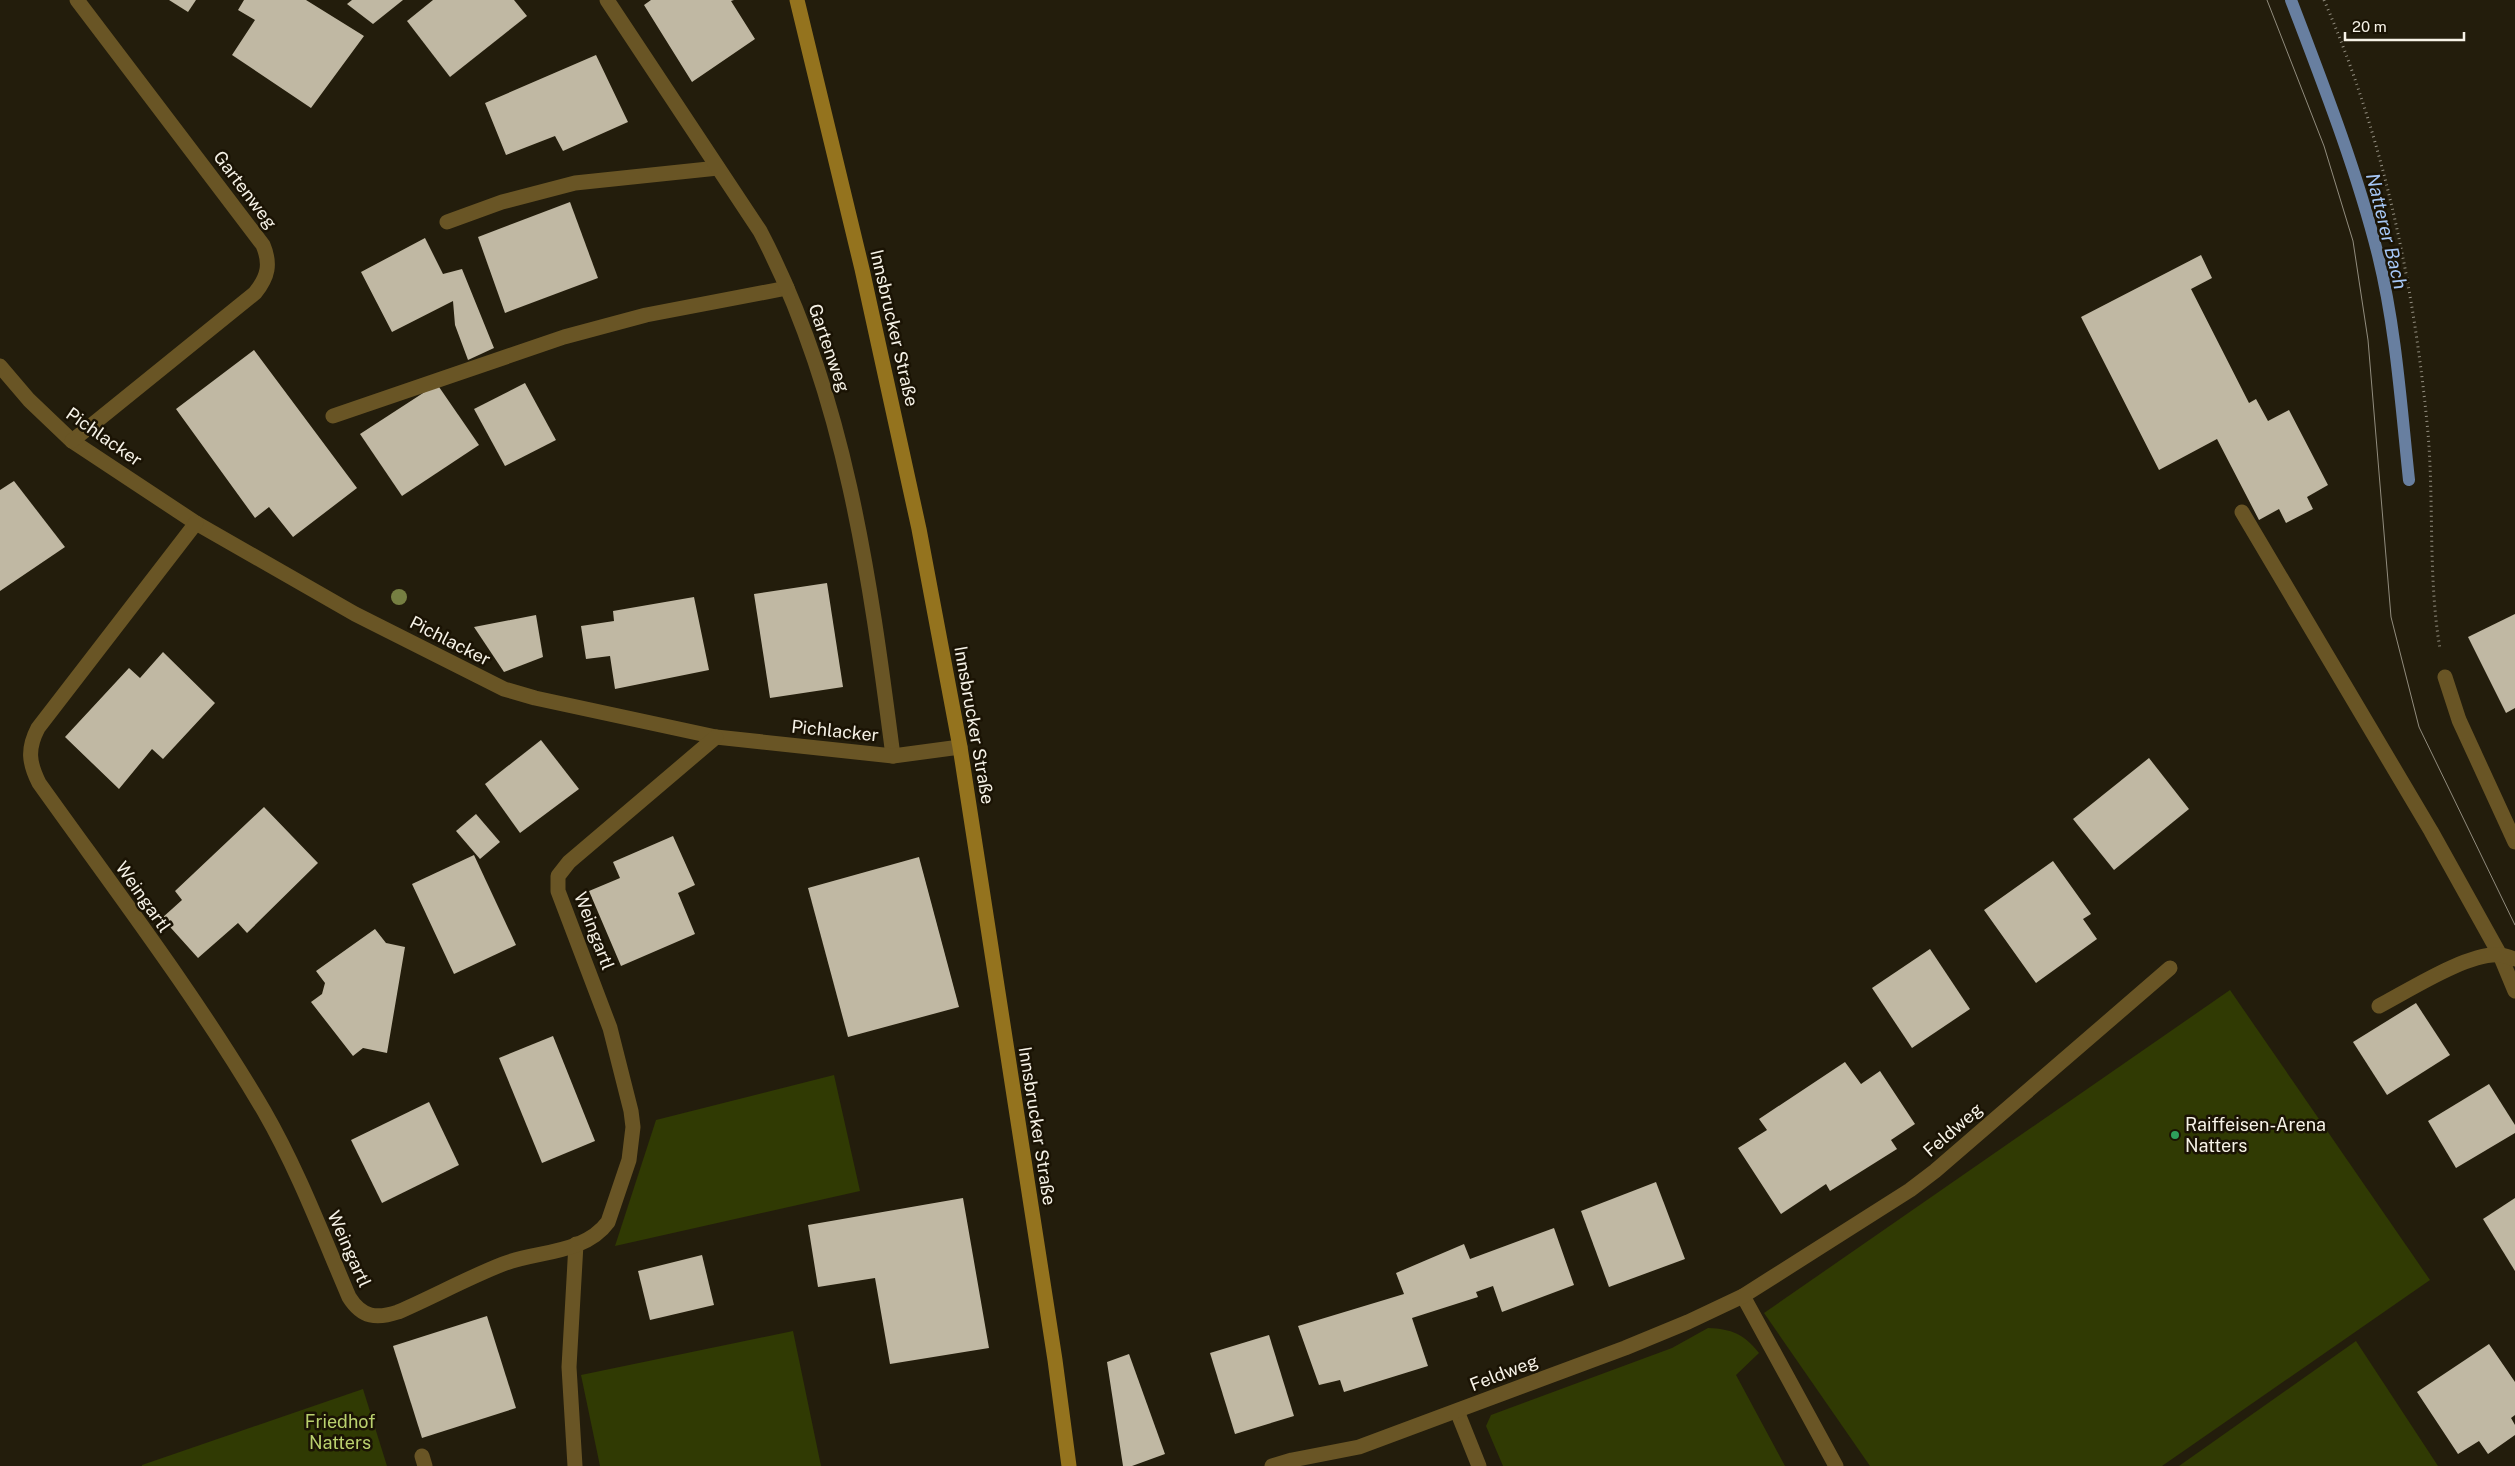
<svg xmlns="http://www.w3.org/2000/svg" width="2515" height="1466" viewBox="0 0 2515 1466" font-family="'Public Sans',sans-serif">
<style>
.green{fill:#303a03}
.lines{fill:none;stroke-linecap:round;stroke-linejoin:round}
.stream{stroke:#687fa0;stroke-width:12}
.building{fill:#c0b8a3}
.path{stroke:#948f81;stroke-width:3;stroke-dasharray:1 4;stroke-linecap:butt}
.lane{stroke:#695525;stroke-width:15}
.street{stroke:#695525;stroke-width:15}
.secondary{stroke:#94731e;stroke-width:15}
.tram{stroke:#918c7e;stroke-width:1}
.tree{fill:#767f42}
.leisure-dot{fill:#2e9e5b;stroke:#1a1304;stroke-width:2}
.labels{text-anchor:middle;stroke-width:5;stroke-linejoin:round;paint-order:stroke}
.street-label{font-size:18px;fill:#f6f2e7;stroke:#1a1304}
.poi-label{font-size:18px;fill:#f6f2e7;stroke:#1a1304;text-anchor:start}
.park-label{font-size:18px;fill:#bad06e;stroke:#1a1304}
.water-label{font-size:19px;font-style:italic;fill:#a6c7f6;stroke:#1a1304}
</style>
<rect width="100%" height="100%" fill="#231d0c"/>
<g class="green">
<polygon points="2230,990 2430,1280 2162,1466 1870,1466 1764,1313"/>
<polygon points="834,1075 860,1191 615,1246 656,1120"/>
<path d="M 1708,1328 C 1732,1329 1744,1334 1759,1353 L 1736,1375 L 1785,1466 L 1503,1466 L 1486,1426 L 1491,1415 L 1672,1348 Z"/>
<polygon points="793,1331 821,1466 600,1466 581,1375"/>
<polygon points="2356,1341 2438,1466 2179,1466"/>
<polygon points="363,1389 387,1466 142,1466 142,1465"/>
</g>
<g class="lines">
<path class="stream" d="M 2291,0 C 2323,84 2356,168 2378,255 C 2396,328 2401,405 2409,480"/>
</g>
<g class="building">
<polygon points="169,0 196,0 188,12"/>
<polygon points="244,0 306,0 364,36 311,108 232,55 255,20 238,10"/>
<polygon points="352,0 403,0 373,24 347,4"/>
<polygon points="433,0 514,0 527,16 450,77 407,21"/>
<polygon points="651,0 734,0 731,1 755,39 692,82 644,5"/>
<polygon points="596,55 628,122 563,151 555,136 506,155 485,103"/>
<polygon points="570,202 598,278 505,313 478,237"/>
<polygon points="425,238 443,274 462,269 494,348 468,360 455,325 453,301 392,332 361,272"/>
<polygon points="2201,255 2212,278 2191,289 2249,403 2256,399 2268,421 2289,410 2328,485 2307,497 2313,509 2286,523 2279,509 2259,520 2217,439 2159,470 2081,317"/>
<polygon points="254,350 357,488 293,537 269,507 255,518 176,409"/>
<polygon points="525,383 556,440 505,466 474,409"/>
<polygon points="437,384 479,445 402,496 360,434"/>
<polygon points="14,481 65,547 0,591 0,490"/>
<polygon points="827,583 843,687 770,698 754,594"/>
<polygon points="694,597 709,670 615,689 610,656 586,659 581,626 614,621 613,611"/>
<polygon points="2515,614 2515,708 2506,713 2468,637"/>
<polygon points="536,615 543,657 504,672 474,627"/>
<polygon points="163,652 215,703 163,759 152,749 119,789 65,737 129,668 140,678"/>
<polygon points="541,740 579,789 520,833 485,784"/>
<polygon points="2149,758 2189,809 2114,870 2073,819"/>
<polygon points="264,807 318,863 247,933 238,923 198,958 162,918 182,900 175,891"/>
<polygon points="476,814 500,842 480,859 456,831"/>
<polygon points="673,836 695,885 678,893 695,934 621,966 589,891 620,878 613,862"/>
<polygon points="474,855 516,945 454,974 412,884"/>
<polygon points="919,857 959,1007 848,1037 808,888"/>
<polygon points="2053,861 2091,914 2083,919 2097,939 2036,983 1984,910"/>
<polygon points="375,929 386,943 405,947 387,1053 363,1048 353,1056 311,1002 322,994 325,983 316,971"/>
<polygon points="1930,949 1970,1009 1912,1048 1872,988"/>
<polygon points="2416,1003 2450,1055 2387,1095 2353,1042"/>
<polygon points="553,1036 595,1141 542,1163 499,1058"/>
<polygon points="1845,1062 1861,1084 1880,1071 1915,1124 1891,1140 1897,1149 1830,1191 1826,1184 1781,1214 1738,1148 1767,1130 1759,1119"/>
<polygon points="2489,1084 2515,1125 2515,1133 2456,1168 2428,1121"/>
<polygon points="429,1102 459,1165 382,1203 351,1140"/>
<polygon points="1656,1182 1685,1259 1609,1287 1581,1211"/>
<polygon points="963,1198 989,1348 890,1364 875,1278 818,1287 808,1225"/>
<polygon points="2515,1198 2515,1271 2483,1219"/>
<polygon points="1554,1228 1574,1285 1502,1312 1493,1286 1476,1292 1478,1297 1412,1318 1428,1366 1344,1392 1340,1380 1319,1385 1298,1326 1404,1294 1396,1273 1464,1244 1470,1259"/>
<polygon points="702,1255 714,1305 650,1320 638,1271"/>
<polygon points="487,1316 516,1408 422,1438 393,1346"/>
<polygon points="1269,1335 1294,1416 1235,1434 1210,1353"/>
<polygon points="2489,1344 2515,1382 2515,1415 2511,1418 2515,1425 2515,1435 2488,1454 2479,1441 2458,1454 2417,1392"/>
<polygon points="1129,1354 1165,1454 1132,1466 1123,1466 1107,1362"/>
</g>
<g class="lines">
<path class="path" d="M 2324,0 C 2384,138 2414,284 2428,433 C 2434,504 2428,578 2440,649"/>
<g class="lane">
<polyline points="447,222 502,202 575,183 718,168"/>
<polyline points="333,416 564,337 646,315 787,288"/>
<polyline points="2242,512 2431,831 2500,955 2515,991"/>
<path d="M 2379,1006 C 2408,991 2468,952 2500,955 C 2505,955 2510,958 2515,959"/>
<polyline points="1457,1411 1479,1466"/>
<polyline points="422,1456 425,1466"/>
<polyline points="575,1466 569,1367 576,1244"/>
</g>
<g class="street">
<path d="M 607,0 L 760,231 C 845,393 870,577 893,756"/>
<polyline points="0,366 29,400 72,441 196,523 355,614 504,689 535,698 716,737 893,756 960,747"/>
<path d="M 72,441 L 255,293 C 268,277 271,264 263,245 L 77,0"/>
<path d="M 196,523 L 38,728 C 27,749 29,763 39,783 C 116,891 197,997 264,1111 C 298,1170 322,1234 349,1297 C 362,1318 377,1319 398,1312 C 433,1297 467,1278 503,1264 C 536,1251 585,1254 608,1222 L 629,1160 L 633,1127 L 631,1111 L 610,1028 L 558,891 L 558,876 L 569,862 L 716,737"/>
<polyline points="2445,677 2459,720 2515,842"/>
<polyline points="1743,1296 1836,1466"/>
<polyline points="1272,1466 1292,1460 1359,1447 1625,1348 1688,1322 1743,1296 1910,1190 1935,1171 2170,968"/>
</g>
<polyline class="secondary" points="797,0 862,269 919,529 960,747 1055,1360 1069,1466"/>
<polyline class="tram" points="2267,0 2324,146 2353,241 2368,340 2391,617 2419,727 2515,925"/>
</g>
<circle class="tree" cx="399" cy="597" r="8"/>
<circle class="leisure-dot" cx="2175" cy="1135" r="5"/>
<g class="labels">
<g class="street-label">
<text transform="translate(245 190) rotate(53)" y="6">Gartenweg</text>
<text transform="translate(894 328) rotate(77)" y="6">Innsbrucker Straße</text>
<text transform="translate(829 348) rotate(71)" y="6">Gartenweg</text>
<text transform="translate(104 437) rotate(35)" y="6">Pichlacker</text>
<text transform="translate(450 641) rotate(27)" y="6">Pichlacker</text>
<text transform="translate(974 725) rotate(80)" y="6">Innsbrucker Straße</text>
<text transform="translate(835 731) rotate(6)" y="6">Pichlacker</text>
<text transform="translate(143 897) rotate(55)" y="6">Weingartl</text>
<text transform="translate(594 931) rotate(69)" y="6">Weingartl</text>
<text transform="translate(1037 1126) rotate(81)" y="6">Innsbrucker Straße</text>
<text transform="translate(1953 1130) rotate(-41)" y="6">Feldweg</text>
<text transform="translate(349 1249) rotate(66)" y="6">Weingartl</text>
<text transform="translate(1504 1373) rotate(-21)" y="6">Feldweg</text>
</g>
<g class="poi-label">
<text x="2185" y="1131">Raiffeisen-Arena<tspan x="2185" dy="21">Natters</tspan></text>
</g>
<g class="park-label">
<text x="340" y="1428">Friedhof<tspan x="340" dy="21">Natters</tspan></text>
</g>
<g class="water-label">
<text transform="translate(2387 231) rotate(76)" y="7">Natterer Bach</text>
</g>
</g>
<path d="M2345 32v8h119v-8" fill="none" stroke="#f6f2e7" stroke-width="2.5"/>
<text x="2352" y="32" font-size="15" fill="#f6f2e7" stroke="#1a1304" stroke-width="4" paint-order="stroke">20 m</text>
</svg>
